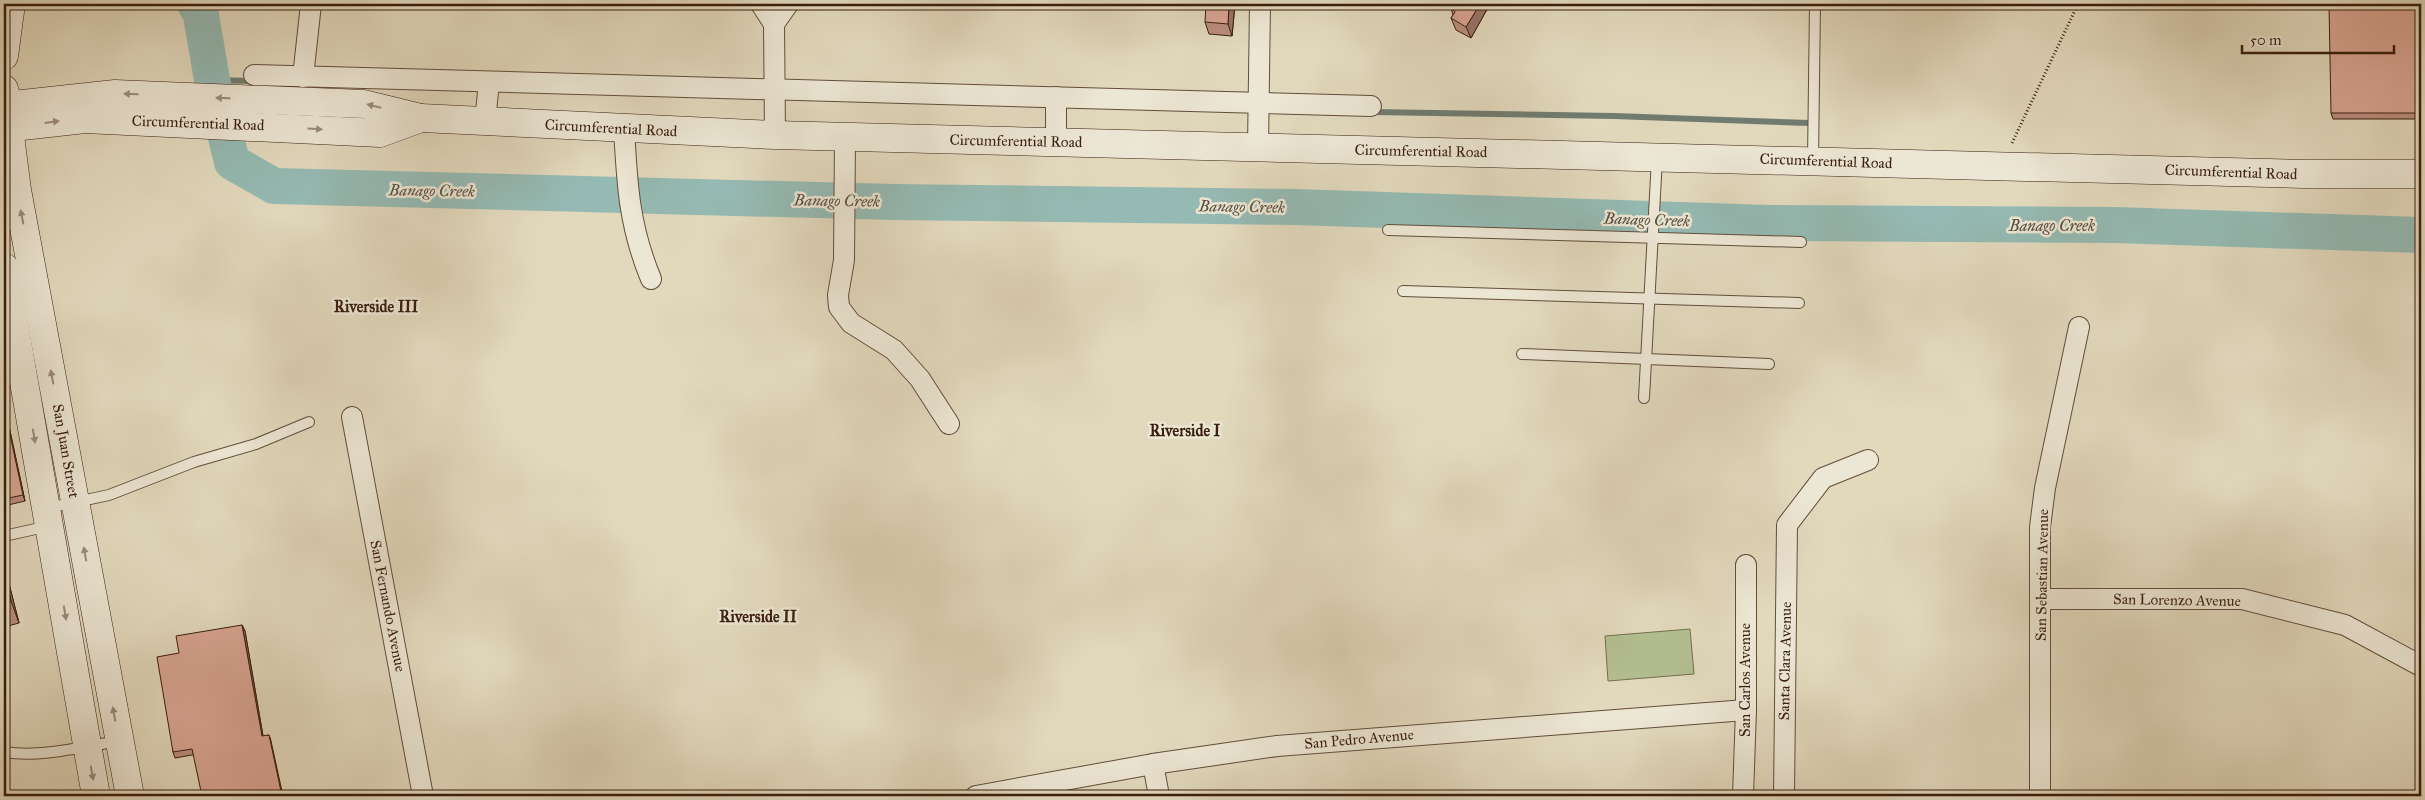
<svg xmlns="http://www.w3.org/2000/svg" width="2425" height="800" viewBox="0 0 2425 800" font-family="'IM FELL Great Primer',serif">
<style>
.green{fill:#b3bf91;stroke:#766e50}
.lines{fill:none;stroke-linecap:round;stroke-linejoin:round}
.stream{stroke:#707c71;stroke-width:6}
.river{stroke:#95bab3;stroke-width:36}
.lane-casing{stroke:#634d3a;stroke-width:12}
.street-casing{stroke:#634d3a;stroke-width:22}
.secondary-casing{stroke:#391e0e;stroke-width:29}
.path{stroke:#391e0e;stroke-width:3;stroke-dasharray:1 2.5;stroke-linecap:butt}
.lane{stroke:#ece6d4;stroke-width:10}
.street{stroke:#ece6d4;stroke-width:20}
.secondary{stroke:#ece6d4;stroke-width:28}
.wall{fill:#bb8e7e;stroke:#391e0e}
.shaded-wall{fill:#987467;stroke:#391e0e}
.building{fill:#d9a593;stroke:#391e0e}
.oneway{fill:#9b8c7b}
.labels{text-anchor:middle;stroke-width:5;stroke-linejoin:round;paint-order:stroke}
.street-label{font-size:15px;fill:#391e0e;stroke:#ece6d4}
.water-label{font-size:16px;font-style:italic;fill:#554d40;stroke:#ece6d4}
.neighbourhood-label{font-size:16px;font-weight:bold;fill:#391e0e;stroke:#ece6d4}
</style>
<rect width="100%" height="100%" fill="#e2d9bd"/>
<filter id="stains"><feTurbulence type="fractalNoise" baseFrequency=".004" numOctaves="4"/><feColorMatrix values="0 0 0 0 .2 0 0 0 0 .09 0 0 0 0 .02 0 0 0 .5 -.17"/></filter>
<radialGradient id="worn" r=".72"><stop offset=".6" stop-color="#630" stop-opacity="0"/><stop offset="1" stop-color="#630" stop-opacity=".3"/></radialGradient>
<polygon class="green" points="1690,629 1694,674 1608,681 1605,636"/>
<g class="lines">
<g class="stream">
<polyline points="212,80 253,81"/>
<polyline points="1373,112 1614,116 1809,123"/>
</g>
<polyline class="river" points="195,4 201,15 212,80 232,162 274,186 893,202 1296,207 1768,223 2115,225 2421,235"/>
<g class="lane-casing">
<g id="lane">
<polyline points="1813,160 1815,4"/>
<polyline points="1388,230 1801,242"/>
<polyline points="1403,291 1799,303"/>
<polyline points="1522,354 1769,364"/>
<polyline points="1644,398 1657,158"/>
<polyline points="48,508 109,495 194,462 256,444 309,422"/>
<polyline points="4,536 49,526"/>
<path d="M 4,752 C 41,758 81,747 119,741"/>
</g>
</g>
<g class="street-casing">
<g id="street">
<polyline points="761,4 774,24 775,135"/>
<polyline points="774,24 788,4"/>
<polyline points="254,75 1371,106"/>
<polyline points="303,77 311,4"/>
<polyline points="1056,97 1056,142"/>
<polyline points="485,122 489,82"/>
<path d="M 624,128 C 627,184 629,226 651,279"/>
<polyline points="845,137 844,260 838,295 839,307 851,323 894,350 920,379 949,424"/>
<polyline points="1258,147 1260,4"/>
<polyline points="352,417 423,796"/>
<polyline points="2040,599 2242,599 2345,625 2421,666"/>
<polyline points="1153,764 1159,796"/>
<polyline points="976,796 1153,764 1277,746 1746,710"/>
<polyline points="1743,796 1746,710 1746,565"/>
<polyline points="1784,796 1787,525 1823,478 1868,460"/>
<polyline points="2040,796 2040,527 2045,488 2079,327"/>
</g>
</g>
<g class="secondary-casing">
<g id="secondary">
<polyline points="4,56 11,4"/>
<polyline points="4,89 8,105 9,128 17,190 130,796"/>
<polyline points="4,106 115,94 364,104 421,118 775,135 2303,174 2421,174"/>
<polyline points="4,128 85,119 380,133 421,118"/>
<polyline points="4,267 96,796"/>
</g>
</g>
<polyline class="path" points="2012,143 2078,4"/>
<use href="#lane" class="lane"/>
<use href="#street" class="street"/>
<use href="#secondary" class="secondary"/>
</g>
<g class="wall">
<polygon points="1235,4 1232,36 1209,34 1205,22"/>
<polygon points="1450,4 1490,4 1471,38 1456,30 1451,18 1453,15 1450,5"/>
<polygon points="2421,4 2421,119 2333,119 2331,113"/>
<polygon points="4,403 25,501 4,506"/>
<polygon points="4,567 7,576 19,623 4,627"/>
<polygon points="242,625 245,631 263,736 269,735 271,741 175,758 173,752 179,653"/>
</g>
<g class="shaded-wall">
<polygon points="1229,4 1235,4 1232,36 1228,24"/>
<polygon points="1480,4 1490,4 1471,38 1466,27"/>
<polygon points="4,403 25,501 23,495 4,407"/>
<polygon points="4,567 7,576 19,623 11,601 4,573"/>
<polygon points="242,625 245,631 264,742 262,736"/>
<polygon points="269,735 271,741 283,796 282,796"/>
</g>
<g class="building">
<polygon points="1206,4 1229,4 1228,24 1205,22"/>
<polygon points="1450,4 1480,4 1466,27 1451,18 1455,12 1450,5"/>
<polygon points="2329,4 2421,4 2421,113 2331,113"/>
<polygon points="4,407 23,495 4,499"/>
<polygon points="4,573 11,601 4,603"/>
<polygon points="242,625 262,736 269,735 282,796 202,796 192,749 173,752 157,657 179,653 176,636"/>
</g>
<defs><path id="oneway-solid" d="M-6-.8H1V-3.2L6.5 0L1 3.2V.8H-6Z" transform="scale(1.25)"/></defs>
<g class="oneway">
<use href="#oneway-solid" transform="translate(131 94) rotate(-178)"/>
<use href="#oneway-solid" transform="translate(223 98) rotate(-178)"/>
<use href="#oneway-solid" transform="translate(374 106) rotate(-166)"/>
<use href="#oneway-solid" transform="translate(52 122) rotate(-8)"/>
<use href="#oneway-solid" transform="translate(315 129) rotate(3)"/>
<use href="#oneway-solid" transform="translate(22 217) rotate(-101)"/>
<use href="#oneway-solid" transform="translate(52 377) rotate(-101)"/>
<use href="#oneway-solid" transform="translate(34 436) rotate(80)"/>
<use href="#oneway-solid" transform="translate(85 554) rotate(-100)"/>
<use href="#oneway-solid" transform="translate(65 613) rotate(80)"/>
<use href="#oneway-solid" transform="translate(114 714) rotate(-100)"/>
<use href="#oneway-solid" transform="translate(92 773) rotate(80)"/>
</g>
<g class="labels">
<g class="street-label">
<text transform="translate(198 123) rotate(2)" y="5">Circumferential Road</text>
<text transform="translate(611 128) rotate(3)" y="5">Circumferential Road</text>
<text transform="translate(1016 141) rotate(1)" y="5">Circumferential Road</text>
<text transform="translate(1421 151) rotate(1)" y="5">Circumferential Road</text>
<text transform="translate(1826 161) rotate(2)" y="5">Circumferential Road</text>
<text transform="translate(2231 172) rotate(2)" y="5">Circumferential Road</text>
<text transform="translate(66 451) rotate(80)" y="5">San Juan Street</text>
<text transform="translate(2042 575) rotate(-89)" y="5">San Sebastian Avenue</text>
<text transform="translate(2177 600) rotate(1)" y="5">San Lorenzo Avenue</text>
<text transform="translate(388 606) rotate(79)" y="5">San Fernando Avenue</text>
<text transform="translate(1785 661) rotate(-89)" y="5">Santa Clara Avenue</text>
<text transform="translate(1745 680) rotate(-90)" y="5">San Carlos Avenue</text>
<text transform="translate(1359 739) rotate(-5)" y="5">San Pedro Avenue</text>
</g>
<g class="water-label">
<text transform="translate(432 190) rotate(1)" y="6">Banago Creek</text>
<text transform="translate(837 200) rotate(1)" y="6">Banago Creek</text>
<text transform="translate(1242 206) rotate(1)" y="6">Banago Creek</text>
<text transform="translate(1647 219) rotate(2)" y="6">Banago Creek</text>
<text x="2052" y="231">Banago Creek</text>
</g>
<g class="neighbourhood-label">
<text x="376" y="312">Riverside III</text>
<text x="1185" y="436">Riverside I</text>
<text x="758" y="622">Riverside II</text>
</g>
</g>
<rect width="2425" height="800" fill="none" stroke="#e2d9bd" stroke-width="20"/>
<rect x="5" y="5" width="2415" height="790" fill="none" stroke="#391e0e" stroke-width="2.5"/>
<rect x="10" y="10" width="2405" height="780" fill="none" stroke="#391e0e"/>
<path d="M2242 45v8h152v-8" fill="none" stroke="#391e0e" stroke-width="2.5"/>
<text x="2250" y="45" font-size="15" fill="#391e0e" stroke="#ece6d4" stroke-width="4" paint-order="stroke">50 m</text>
<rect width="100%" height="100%" filter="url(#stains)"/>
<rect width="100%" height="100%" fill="url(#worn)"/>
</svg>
